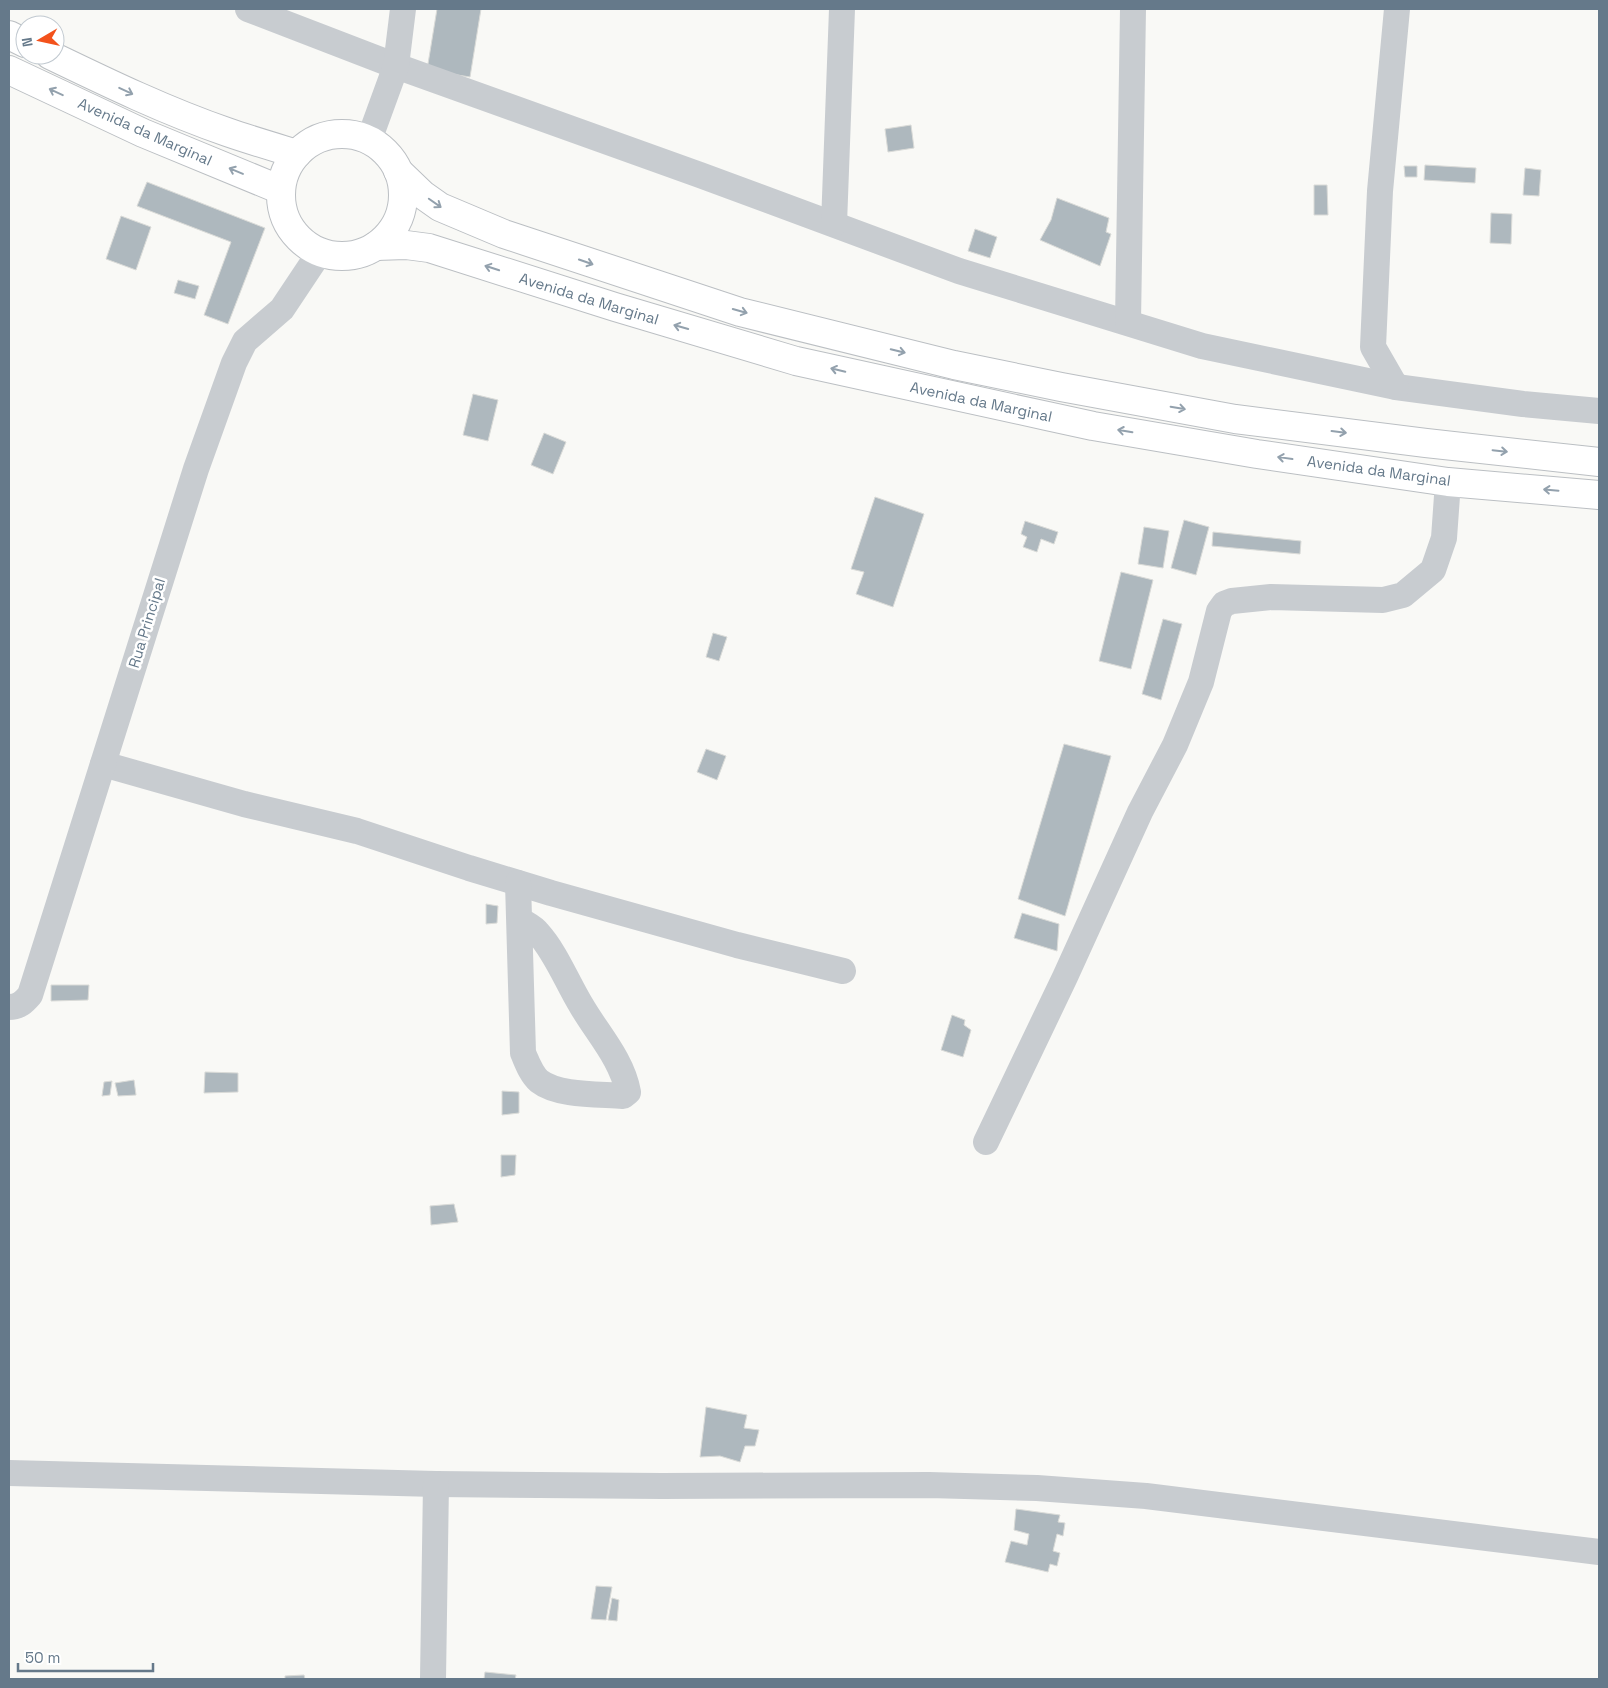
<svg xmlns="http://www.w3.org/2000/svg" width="1608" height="1688" viewBox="0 0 1608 1688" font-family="'Space Grotesk',sans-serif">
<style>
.building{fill:#aeb8be;stroke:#dadbd8}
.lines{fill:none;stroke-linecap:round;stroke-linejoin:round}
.major-casing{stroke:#bbbfc3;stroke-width:30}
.minor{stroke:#c8ccd0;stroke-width:26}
.major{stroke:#fff;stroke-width:28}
.oneway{stroke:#93a1ad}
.labels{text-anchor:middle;stroke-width:5;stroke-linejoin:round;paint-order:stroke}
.street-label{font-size:15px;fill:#65798a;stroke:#fff}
</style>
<rect width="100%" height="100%" fill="#f9f9f6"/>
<g class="building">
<polygon points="437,9 481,9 470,77 427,70"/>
<polygon points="911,125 914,148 888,152 885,129"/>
<polygon points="1425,165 1476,168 1475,183 1424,180"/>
<polygon points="1404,166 1417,166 1417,177 1405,177"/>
<polygon points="1525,168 1541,170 1539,196 1523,195"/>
<polygon points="147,182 265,228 228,324 204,315 231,242 137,206"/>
<polygon points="1314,185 1327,185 1328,215 1314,215"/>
<polygon points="1057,198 1109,218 1106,232 1111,234 1100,266 1040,240 1051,220"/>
<polygon points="1491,213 1512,214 1511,244 1490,243"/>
<polygon points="121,216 151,227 136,270 106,259"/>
<polygon points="975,229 997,237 990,258 968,251"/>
<polygon points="178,280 199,286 195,299 174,293"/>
<polygon points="473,394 498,400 488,441 463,435"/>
<polygon points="544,433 566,442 553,474 531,465"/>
<polygon points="875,497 924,514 893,607 856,594 864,572 851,569"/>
<polygon points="1184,520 1209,527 1196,575 1171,568"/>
<polygon points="1025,521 1058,532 1054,544 1041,539 1037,552 1023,547 1027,537 1021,534"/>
<polygon points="1144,527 1169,531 1163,568 1138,564"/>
<polygon points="1213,532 1301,541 1300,554 1212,546"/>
<polygon points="1121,572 1153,580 1131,669 1099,661"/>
<polygon points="1163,619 1182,624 1161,700 1142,694"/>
<polygon points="713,633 727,637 719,661 706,657"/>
<polygon points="1064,744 1111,756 1065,916 1018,899"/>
<polygon points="706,749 726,756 717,780 697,772"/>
<polygon points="486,904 498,906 497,923 486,924"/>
<polygon points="1022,913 1059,924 1057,951 1014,938"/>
<polygon points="51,985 89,985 88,1000 51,1001"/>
<polygon points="952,1015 965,1020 964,1025 971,1030 963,1057 941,1050"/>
<polygon points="205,1072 238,1073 238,1092 204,1093"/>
<polygon points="134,1080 136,1095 118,1096 115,1083"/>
<polygon points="112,1081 110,1095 102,1096 104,1082"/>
<polygon points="502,1091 519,1092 519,1113 502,1115"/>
<polygon points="501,1155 516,1155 515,1175 501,1177"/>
<polygon points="454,1204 458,1222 431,1225 430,1206"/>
<polygon points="706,1407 747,1415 744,1428 759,1430 755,1446 745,1446 740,1462 720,1456 700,1457"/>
<polygon points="1016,1509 1060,1515 1058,1522 1065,1523 1063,1536 1057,1534 1053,1551 1060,1553 1057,1566 1050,1564 1048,1572 1005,1562 1011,1541 1027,1545 1029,1534 1014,1530"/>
<polygon points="596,1586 612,1587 606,1620 591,1619"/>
<polygon points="612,1598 619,1600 617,1621 608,1620"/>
<polygon points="485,1672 516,1675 515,1679 484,1679"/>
<polygon points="304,1675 305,1679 285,1679 285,1676"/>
</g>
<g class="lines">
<g class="major-casing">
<g id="major">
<polyline points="9,35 25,43"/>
<path d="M 50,55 C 108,83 166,111 227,132 C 250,140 274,147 297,154"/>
<polyline points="9,70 143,133 281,190"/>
<circle cx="342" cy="195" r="61"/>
<polyline points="398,171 423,195 440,207 504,234 740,312 954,365 1061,387 1235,419 1426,443 1599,462"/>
<polyline points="376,246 406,245 429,248 615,307 796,361 1047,416 1093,426 1257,454 1448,482 1599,495"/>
</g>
</g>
<g class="minor">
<polyline points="248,9 396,66 700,175 959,271 1202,346 1396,387 1523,404 1599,411"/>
<polyline points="369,140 396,66 403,9"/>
<polyline points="834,224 842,9"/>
<polyline points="1128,322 1133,9"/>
<polyline points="1396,387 1373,347 1380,191 1397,9"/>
<polyline points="103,764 244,804 357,831 469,868 551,893 737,945 843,971"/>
<path d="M 518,883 L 523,1053 C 527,1062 531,1074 539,1081 C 558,1096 599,1094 623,1096 L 628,1092 C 622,1059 597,1033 581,1005 C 567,982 556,953 538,933 C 534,927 526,924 520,920"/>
<path d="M 9,1007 C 19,1007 24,1002 30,995 L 196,469 L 234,363 L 245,341 L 282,309 L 320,252"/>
<polyline points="986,1142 1065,977 1140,812 1175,745 1201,682 1219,611 1224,604 1232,601 1271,597 1383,600 1403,595 1433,570 1444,538 1448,482"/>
<polyline points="9,1473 436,1484 662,1486 929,1485 1037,1488 1146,1496 1599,1552"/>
<polyline points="433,1679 436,1484"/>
</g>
<use href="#major" class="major"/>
</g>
<defs><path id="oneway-shaft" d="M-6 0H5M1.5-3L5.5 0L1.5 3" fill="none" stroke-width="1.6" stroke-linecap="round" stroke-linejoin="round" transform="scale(1.25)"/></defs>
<g class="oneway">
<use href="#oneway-shaft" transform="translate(126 91) rotate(25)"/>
<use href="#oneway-shaft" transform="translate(56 92) rotate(-155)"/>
<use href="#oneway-shaft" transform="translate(236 171) rotate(-157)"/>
<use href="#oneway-shaft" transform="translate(435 203) rotate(35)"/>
<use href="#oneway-shaft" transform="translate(586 262) rotate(19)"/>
<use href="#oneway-shaft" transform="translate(492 268) rotate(-162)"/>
<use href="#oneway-shaft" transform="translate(740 311) rotate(16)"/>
<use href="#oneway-shaft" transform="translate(681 327) rotate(-164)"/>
<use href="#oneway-shaft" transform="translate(898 351) rotate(14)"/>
<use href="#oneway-shaft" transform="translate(838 370) rotate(-167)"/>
<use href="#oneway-shaft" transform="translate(1178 408) rotate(10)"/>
<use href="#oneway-shaft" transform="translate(1125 431) rotate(-171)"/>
<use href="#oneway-shaft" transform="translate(1339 432) rotate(7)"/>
<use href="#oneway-shaft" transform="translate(1500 451) rotate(6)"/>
<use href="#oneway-shaft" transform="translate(1285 458) rotate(-172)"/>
<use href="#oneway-shaft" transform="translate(1551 490) rotate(-175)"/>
</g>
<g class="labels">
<g class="street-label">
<text transform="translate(145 132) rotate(24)" y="5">Avenida da Marginal</text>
<text transform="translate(589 299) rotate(17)" y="5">Avenida da Marginal</text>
<text transform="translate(981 402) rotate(12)" y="5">Avenida da Marginal</text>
<text transform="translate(1379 471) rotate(8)" y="5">Avenida da Marginal</text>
<text transform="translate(147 623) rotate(-73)" y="5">Rua Principal</text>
</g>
</g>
<rect width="1608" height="1688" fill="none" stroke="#65798a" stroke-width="20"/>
<g transform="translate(40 40) rotate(261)"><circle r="24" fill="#ffffff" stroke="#c1c9d0"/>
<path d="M0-4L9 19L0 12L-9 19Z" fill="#f3521c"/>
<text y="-8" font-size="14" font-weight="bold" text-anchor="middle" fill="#65798a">N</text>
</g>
<path d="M18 1663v8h135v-8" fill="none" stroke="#65798a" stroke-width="2.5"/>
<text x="25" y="1663" font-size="15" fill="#65798a" stroke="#ffffff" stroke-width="4" paint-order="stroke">50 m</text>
</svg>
